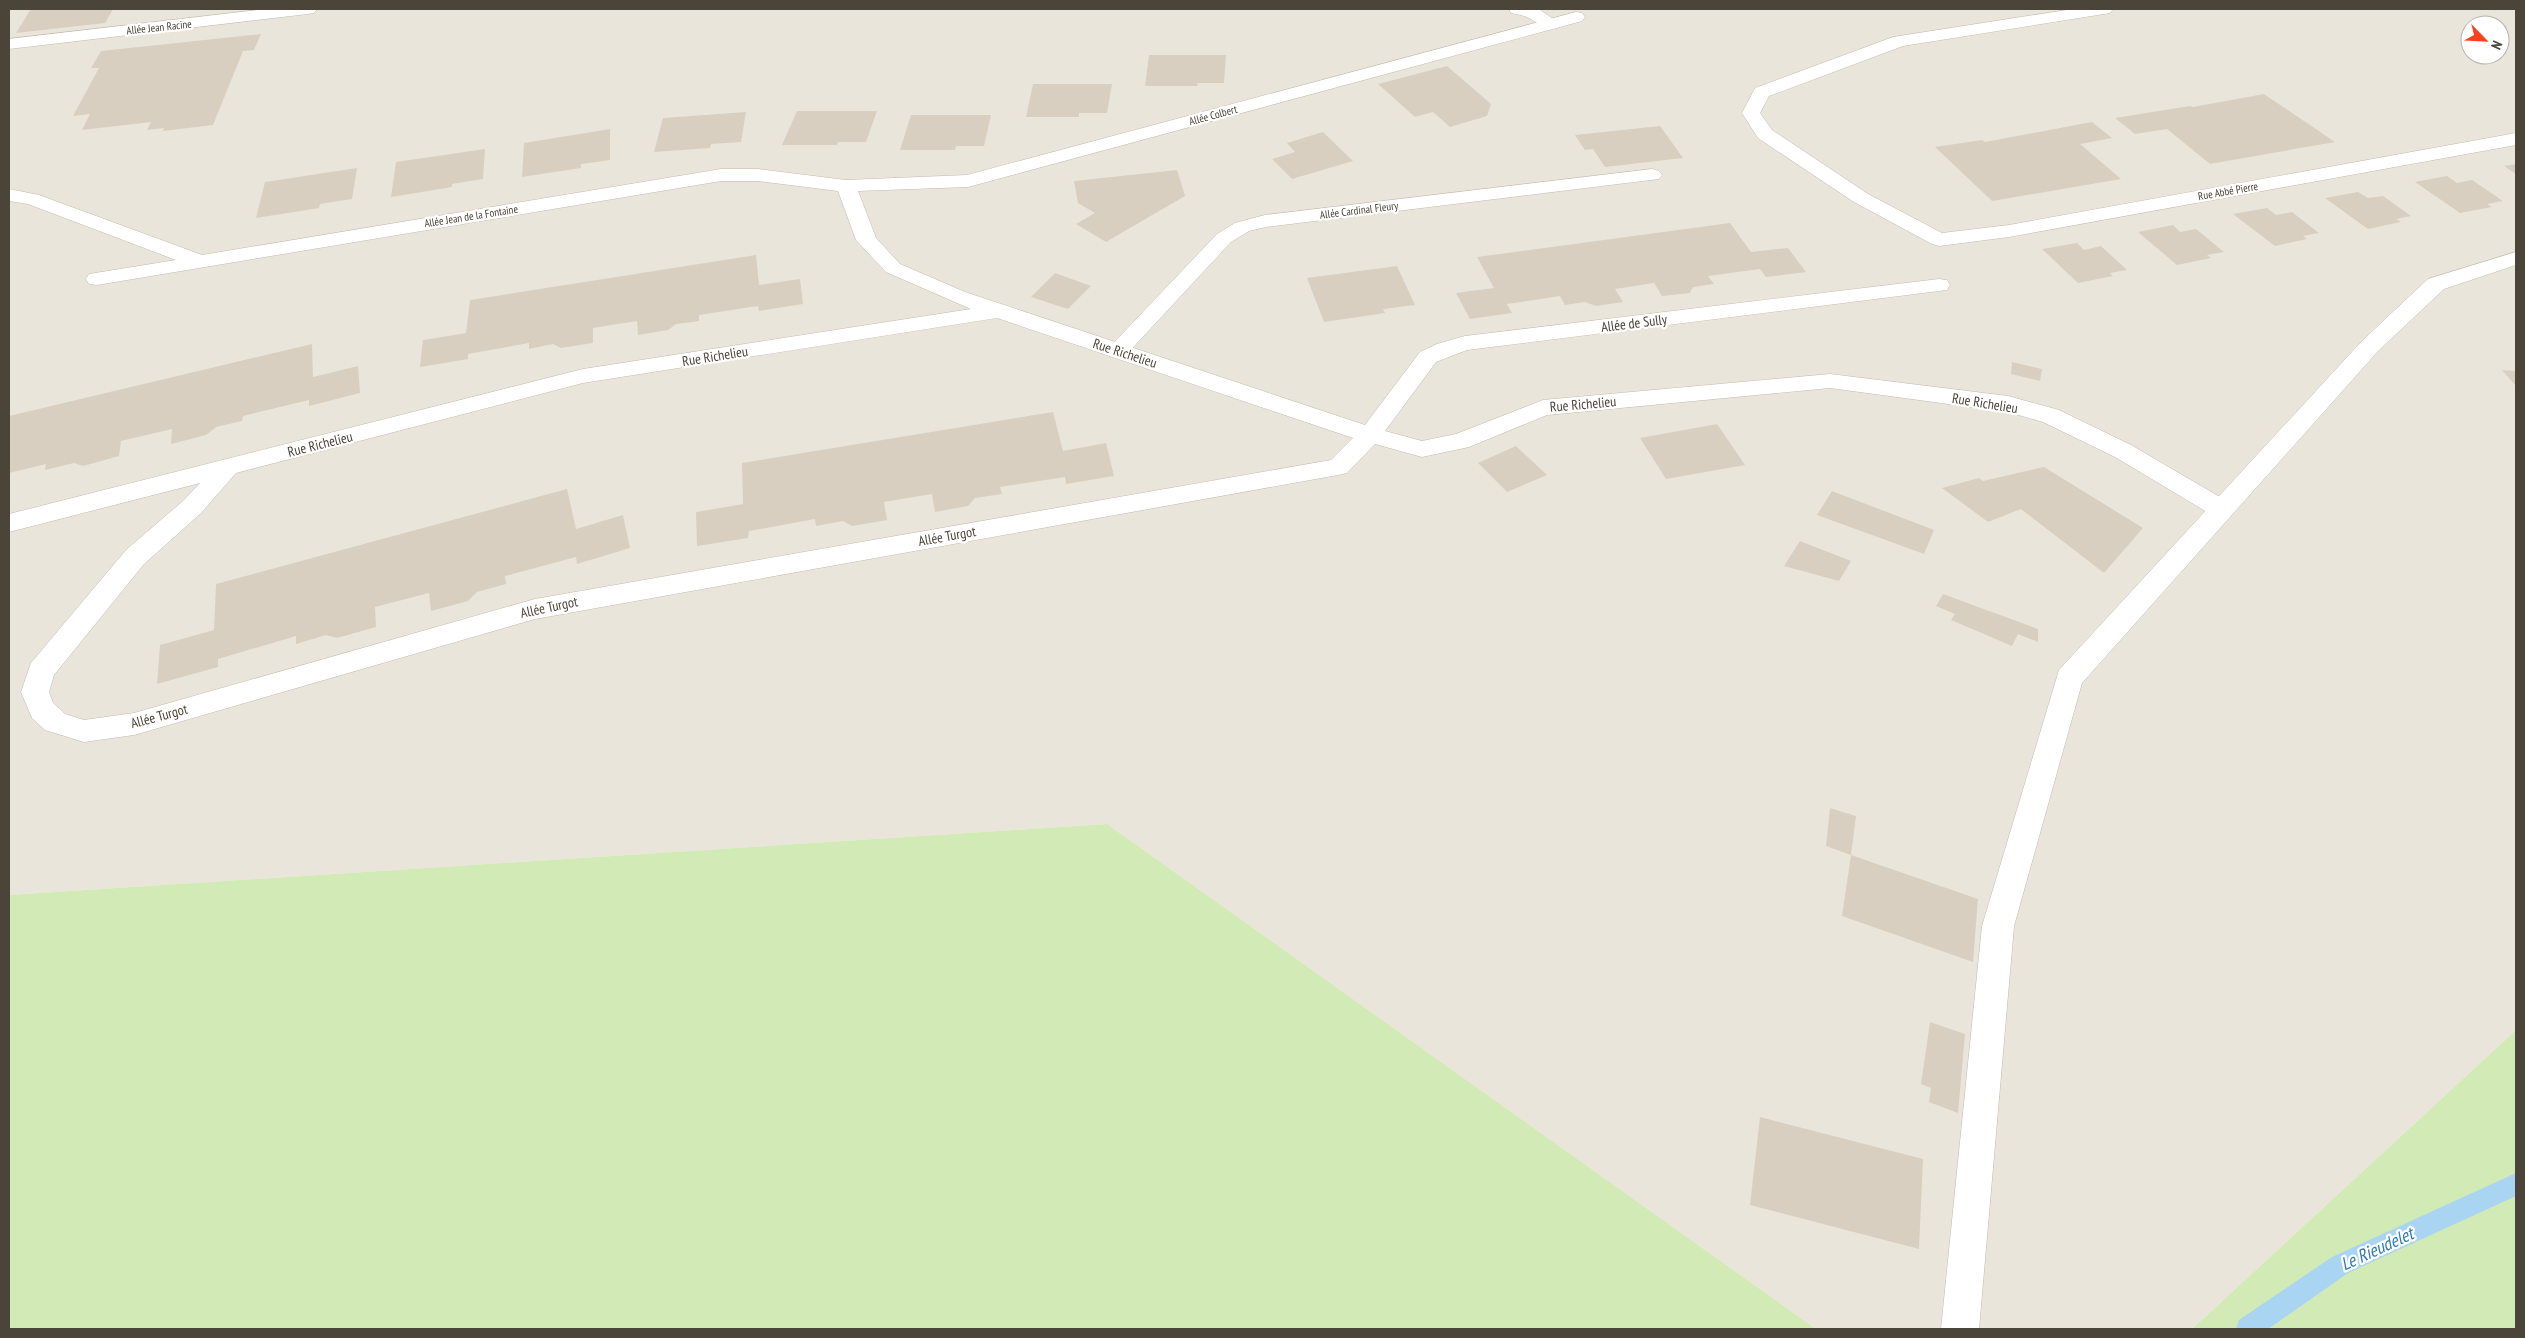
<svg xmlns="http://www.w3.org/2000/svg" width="2525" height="1338" viewBox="0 0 2525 1338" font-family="'PT Sans Narrow',sans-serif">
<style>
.residential{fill:#eae5da;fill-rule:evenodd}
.green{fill:#d2eab5}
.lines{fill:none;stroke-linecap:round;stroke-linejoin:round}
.stream{fill:#a9d4f2;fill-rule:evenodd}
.building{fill:#d8cfc1}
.service-casing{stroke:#c2bbae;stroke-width:1}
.minor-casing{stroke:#c2bbae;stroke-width:1}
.tertiary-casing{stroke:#c2bbae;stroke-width:1}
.service{fill:#fff;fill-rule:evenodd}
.minor{fill:#fff;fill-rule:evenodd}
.tertiary{fill:#fff;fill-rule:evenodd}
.labels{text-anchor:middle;stroke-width:4.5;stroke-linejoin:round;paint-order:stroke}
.far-street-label{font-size:11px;fill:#4b4439;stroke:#fff}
.street-label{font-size:14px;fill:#4b4439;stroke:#fff}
.near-water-label{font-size:18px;font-style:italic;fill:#2e7ab2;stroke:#fff}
</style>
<rect width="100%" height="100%" fill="#f6f3ec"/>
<path class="residential" d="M 9,9 L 2516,9 L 2516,1030 L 2192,1329 L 1816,1329 L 1107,824 L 9,895 ZM 2470,25 L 2500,25 L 2500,55 L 2470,55 Z"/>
<g class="green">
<polygon points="1107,824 1816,1329 9,1329 9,895"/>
<polygon points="2516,1030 2516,1329 2192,1329"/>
</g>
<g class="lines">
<polygon class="stream" points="2516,1173 2516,1196 2348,1273 2268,1329 2236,1329 2239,1320 2332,1257"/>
</g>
<g class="building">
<polygon points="31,9 113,9 105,23 16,33"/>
<polygon points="261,34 254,50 243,51 213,125 163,131 164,128 147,130 151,122 82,130 90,114 73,116 99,68 91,68 101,51"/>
<polygon points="1149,55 1226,55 1224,83 1197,83 1198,86 1145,86"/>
<polygon points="1447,66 1491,104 1487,116 1450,127 1433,112 1415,117 1378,84"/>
<polygon points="1033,84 1112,84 1107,113 1079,113 1079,117 1026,117"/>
<polygon points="2264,94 2335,142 2210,164 2167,129 2135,134 2115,118 2190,106 2193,107"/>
<polygon points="797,111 877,111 866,142 838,142 837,145 782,145"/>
<polygon points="746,112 741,142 711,144 710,148 654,152 663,118"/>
<polygon points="911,115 991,115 984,146 956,146 955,150 900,150"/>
<polygon points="2092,122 2112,138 2080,144 2121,179 1992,201 1935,147 1982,140 1985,142"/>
<polygon points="1660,126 1683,158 1605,167 1593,149 1585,150 1575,135"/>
<polygon points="610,129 610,160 581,164 581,168 522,177 524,143"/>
<polygon points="1323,132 1353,161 1292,179 1272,159 1295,152 1287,143"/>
<polygon points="485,149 483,179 452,184 452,187 391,197 396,162"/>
<polygon points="2516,164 2516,174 2504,166"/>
<polygon points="357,168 352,199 320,204 319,208 256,218 265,182"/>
<polygon points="1177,170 1185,196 1106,242 1076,224 1095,213 1078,203 1074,181"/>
<polygon points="2447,176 2457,183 2472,180 2503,201 2487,204 2492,207 2460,213 2415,182"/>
<polygon points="2358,192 2368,198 2383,196 2411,216 2396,219 2401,222 2368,229 2325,198"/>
<polygon points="2267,208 2276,215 2292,212 2319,233 2303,236 2307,239 2275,246 2233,214"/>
<polygon points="1730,223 1751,252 1788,248 1806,272 1766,277 1760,269 1708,276 1714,284 1693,287 1690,293 1662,296 1654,283 1615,289 1623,302 1596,306 1585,302 1565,305 1560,296 1507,304 1512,313 1470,319 1456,293 1494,288 1477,257"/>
<polygon points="2173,225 2180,232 2196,229 2224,252 2207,255 2211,258 2177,265 2138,232"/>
<polygon points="2077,243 2084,250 2101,246 2127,270 2110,273 2113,276 2078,283 2042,249"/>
<polygon points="756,255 759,285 800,279 803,304 759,311 758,306 699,315 699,321 676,324 668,330 638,335 637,321 593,328 593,343 561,348 553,344 529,349 529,343 468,354 468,359 420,367 423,340 466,333 470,300"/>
<polygon points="1397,266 1415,305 1383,309 1385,313 1324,322 1307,278"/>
<polygon points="1055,273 1091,286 1068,309 1031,297"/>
<polygon points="312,344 313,377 358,366 360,393 309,406 309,400 243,416 242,421 216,427 206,435 171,444 172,429 121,441 119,456 83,466 74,463 45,470 46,464 9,473 9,416"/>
<polygon points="2012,362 2042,369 2040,381 2011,374"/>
<polygon points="2502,370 2516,371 2516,386"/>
<polygon points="1053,412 1063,451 1106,443 1114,476 1066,484 1065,477 1000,487 1002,494 975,498 968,506 935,512 932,494 884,502 887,520 852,526 843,521 816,526 815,519 749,531 748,538 697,546 696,512 743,504 742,463"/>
<polygon points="1717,424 1745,465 1666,479 1640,438"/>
<polygon points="1516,446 1547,475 1507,492 1478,463"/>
<polygon points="2044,467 2143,528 2104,573 2021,509 1988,522 1942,488 1979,478 1983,481"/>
<polygon points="567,489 576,529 623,515 630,548 577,564 576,557 505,576 506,584 477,592 468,601 431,611 429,593 375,607 376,627 337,638 326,635 296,644 296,636 218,659 218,667 157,684 160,645 214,630 216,584"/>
<polygon points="1832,491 1934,530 1924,554 1817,515"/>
<polygon points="1800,541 1851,561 1839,581 1784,566"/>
<polygon points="1943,594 2038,629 2038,642 2018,634 2012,646 1951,620 1955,614 1936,606"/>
<polygon points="1830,808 1856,816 1851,855 1826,846"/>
<polygon points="1851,855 1978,899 1973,962 1842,916"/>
<polygon points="1930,1022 1965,1034 1958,1113 1929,1102 1931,1088 1921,1084"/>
<polygon points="1760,1117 1923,1159 1919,1249 1750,1205"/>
</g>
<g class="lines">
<g class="service-casing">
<g id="service">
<path d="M 1509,9 L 1539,9 L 1560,24 L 1557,28 C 1544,31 1538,22 1527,17 C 1522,15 1516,14 1511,13 Z"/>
<polygon points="1652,169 1659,171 1662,175 1659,179 1266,227 1249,231 1231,242 1125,356 1117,358 1109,356 1106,351 1217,234 1235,223 1265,215"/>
</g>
</g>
<g class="minor-casing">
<g id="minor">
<polygon points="266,9 317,9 314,13 308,14 9,49 9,39"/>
<polygon points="2073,9 2113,9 2110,13 2104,14 1903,46 1769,96 1760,113 1772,130 1868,194 1942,233 2009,225 2516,133 2516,145 2009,237 1939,246 1932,244 1854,202 1758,138 1742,113 1755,88 1893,37"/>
<path d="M 1576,12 L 1582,13 L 1585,17 L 1582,21 L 968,187 L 858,191 L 876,238 L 900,264 L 965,292 L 1365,425 L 1420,352 L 1437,344 L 1465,336 L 1939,279 L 1947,280 L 1950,285 L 1947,290 L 1467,350 L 1436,362 L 1385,431 L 1422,441 L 1456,434 L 1543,400 L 1830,374 L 2008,396 L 2059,410 L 2131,445 L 2230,503 L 2233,509 L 2230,515 L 2221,518 L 2212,515 L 2115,457 L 2043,422 L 2008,412 L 1830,388 L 1547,415 L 1469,447 L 1422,457 L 1375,444 L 1347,473 L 1338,475 L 535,619 L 134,735 L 84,742 L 45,730 L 32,718 L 21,692 L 31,663 L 126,550 L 183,501 L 200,483 L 9,532 L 9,514 L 583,369 L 971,309 L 886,272 L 856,240 L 838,191 L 758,181 L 721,181 L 97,285 L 89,284 L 86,279 L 89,274 L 176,260 L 28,204 L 9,201 L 9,189 L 39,195 L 202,255 L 721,169 L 758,169 L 846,180 L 967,175 ZM 997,318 L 1353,438 L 1331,460 L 535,599 L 134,713 L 84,720 L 65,714 L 53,703 L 49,692 L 54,675 L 144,564 L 201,513 L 236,473 L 583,383 Z"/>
</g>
</g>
<g class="tertiary-casing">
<polygon id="tertiary" points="2516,252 2516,265 2444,289 2378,351 2082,683 2014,926 1979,1329 1941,1329 1982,926 2059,670 2362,341 2428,279"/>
</g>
<use href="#service" class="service"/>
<use href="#minor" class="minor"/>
<use href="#tertiary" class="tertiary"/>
</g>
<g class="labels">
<g class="far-street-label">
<text transform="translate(159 27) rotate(-6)" y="4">Allée Jean Racine</text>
<text transform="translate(1213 115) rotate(-15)" y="4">Allée Colbert</text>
<text transform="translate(2228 191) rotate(-10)" y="4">Rue Abbé Pierre</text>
<text transform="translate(1359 210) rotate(-7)" y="4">Allée Cardinal Fleury</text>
<text transform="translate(471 216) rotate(-9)" y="4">Allée Jean de la Fontaine</text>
</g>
<g class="street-label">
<text transform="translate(1634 323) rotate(-7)" y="5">Allée de Sully</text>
<text transform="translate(1125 353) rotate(18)" y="5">Rue Richelieu</text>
<text transform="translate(715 356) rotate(-9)" y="5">Rue Richelieu</text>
<text transform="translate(1985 403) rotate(9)" y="5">Rue Richelieu</text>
<text transform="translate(1583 404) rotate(-5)" y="5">Rue Richelieu</text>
<text transform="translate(320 444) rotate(-14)" y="5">Rue Richelieu</text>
<text transform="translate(947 536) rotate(-10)" y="5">Allée Turgot</text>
<text transform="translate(549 607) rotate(-12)" y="5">Allée Turgot</text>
<text transform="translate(159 716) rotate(-15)" y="5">Allée Turgot</text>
</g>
<g class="near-water-label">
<text transform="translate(2377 1249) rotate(-25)" y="6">Le Rieudelet</text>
</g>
</g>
<rect width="2525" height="1338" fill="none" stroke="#4b4439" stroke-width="20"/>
<g transform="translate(2485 40) rotate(114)"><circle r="24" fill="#ffffff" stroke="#b7b4b0"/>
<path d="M0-4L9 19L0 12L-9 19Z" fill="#fc3f1d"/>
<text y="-8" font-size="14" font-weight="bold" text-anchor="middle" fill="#4b4439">N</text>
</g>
</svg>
